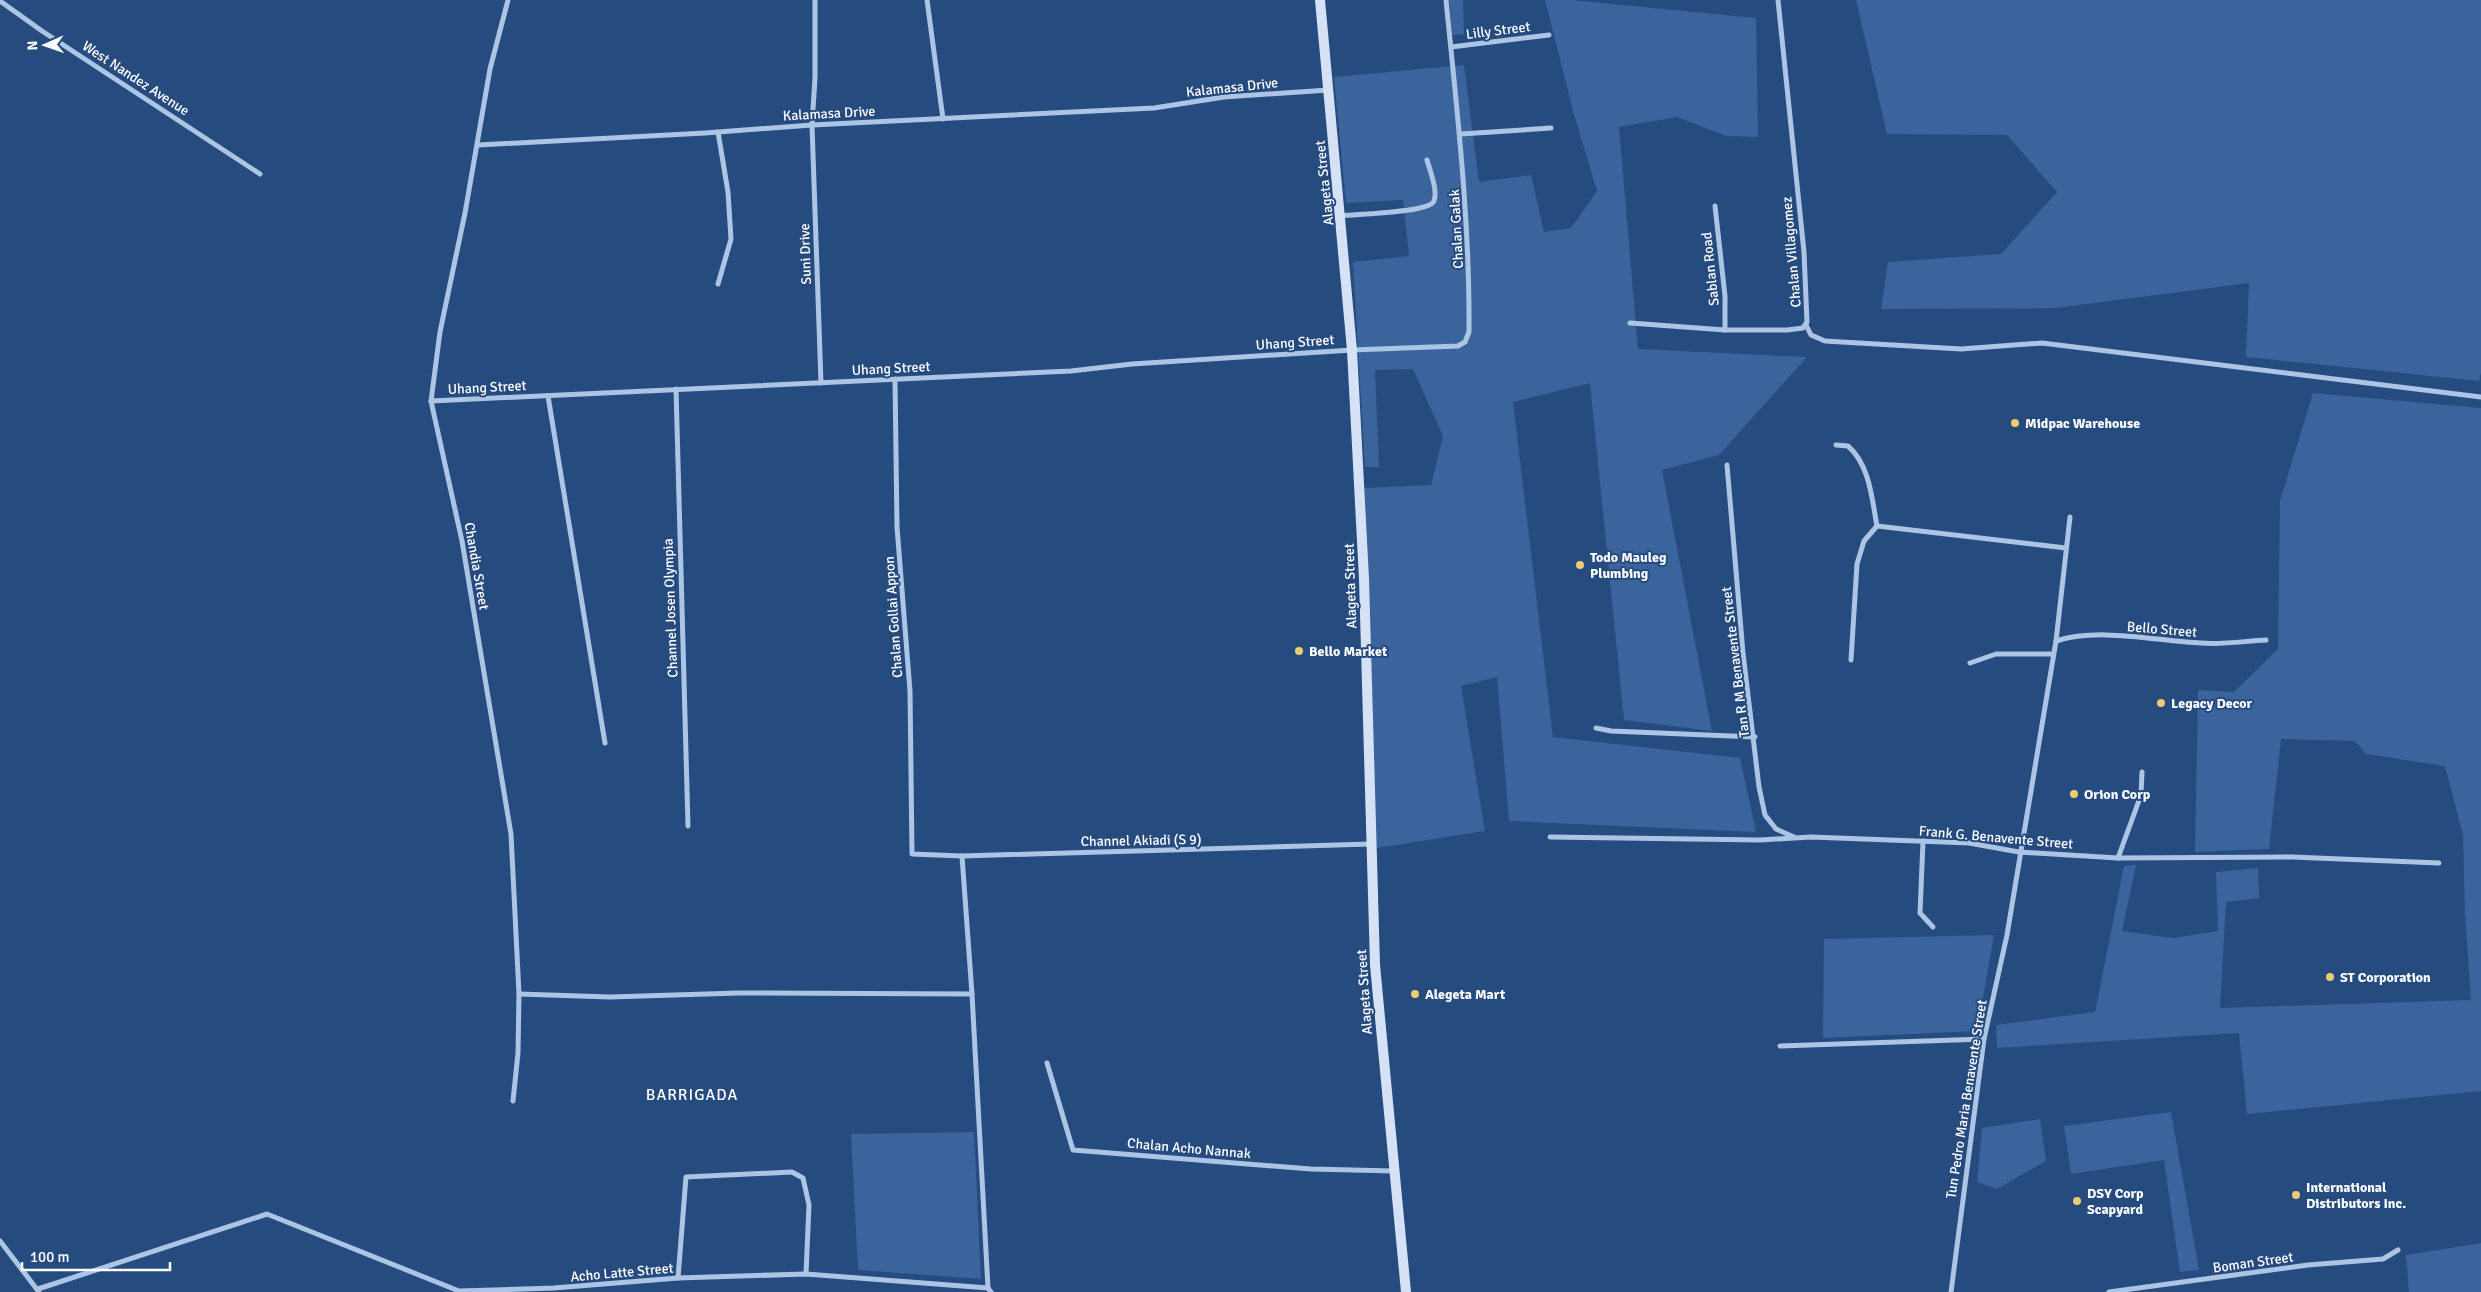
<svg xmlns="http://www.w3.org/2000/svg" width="2481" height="1292" viewBox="0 0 2481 1292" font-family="Signika,sans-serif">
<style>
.green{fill:#3a649b}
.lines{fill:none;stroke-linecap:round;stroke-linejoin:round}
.street{stroke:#acc5e5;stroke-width:5}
.secondary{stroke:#d5e2f5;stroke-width:10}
.poi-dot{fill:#eecd72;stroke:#264b7e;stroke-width:2}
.labels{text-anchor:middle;stroke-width:4;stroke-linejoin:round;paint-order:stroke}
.street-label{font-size:14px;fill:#fff;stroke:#264b7e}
.poi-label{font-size:14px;font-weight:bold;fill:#fff;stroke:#264b7e;text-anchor:start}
.quarter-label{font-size:16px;letter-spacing:1px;fill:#fff;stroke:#264b7e}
</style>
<rect width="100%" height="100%" fill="#264b7e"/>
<g class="green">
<polygon points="1449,0 1463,0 1464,34 1452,35"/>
<polygon points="1545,0 1571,0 1756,18 1758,137 1726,136 1677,117 1619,127 1638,349 1807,357 1719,455 1662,470 1712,731 1624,720 1590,383 1513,402 1553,737 1740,758 1756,832 1509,821 1497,677 1461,686 1485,831 1370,849 1362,488 1431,485 1443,436 1413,369 1375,370 1379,467 1365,467 1353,262 1409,256 1403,200 1346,203 1334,77 1464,65 1479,182 1531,175 1544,232 1571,228 1597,191 1573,111"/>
<polygon points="1856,0 2481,0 2481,373 2479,381 2246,357 2249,283 2056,308 1881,309 1888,262 2001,254 2057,192 2007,135 1887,134"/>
<polygon points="2313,393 2481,408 2481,1091 2247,1114 2239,1033 1997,1048 1996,1025 2095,1012 2124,866 2136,865 2122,931 2173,938 2218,931 2216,872 2258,868 2259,898 2226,902 2220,1008 2471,1000 2465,913 2463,835 2445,766 2366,754 2355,741 2281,739 2269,849 2195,852 2198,690 2234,692 2278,649 2280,501"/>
<polygon points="1994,935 1977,1031 1823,1038 1824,939"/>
<polygon points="2171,1112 2199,1270 2180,1272 2164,1160 2071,1174 2064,1126"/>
<polygon points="2040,1119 2046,1161 1997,1189 1977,1182 1982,1128"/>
<polygon points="974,1132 981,1279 858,1270 851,1134"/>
<polygon points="2481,1243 2481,1292 2409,1292 2406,1255"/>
</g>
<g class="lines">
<g class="street">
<polyline points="508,0 490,69 465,213 440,332 431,401 462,541 511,834 519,994 518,1053 513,1101"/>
<polyline points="815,0 815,78 812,125 821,383"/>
<polyline points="927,0 943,119"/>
<polyline points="0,1 42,31 260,174"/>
<polyline points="1451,47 1549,35"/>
<polyline points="718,132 728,192 731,239 718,284"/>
<polyline points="1461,134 1551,128"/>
<polyline points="478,145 705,133 812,125 1154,108 1224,97 1328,90"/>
<polyline points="1715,206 1725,296 1725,330"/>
<path d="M 1341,216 C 1356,214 1429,213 1434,201 C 1438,190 1430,171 1427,160"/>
<polyline points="1630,323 1725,330 1787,330 1803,328 1807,322 1804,252 1778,0"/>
<polyline points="1806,325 1811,335 1825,341 1961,349 2042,343 2481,397"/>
<polyline points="895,379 897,527 910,691 912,854 962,856 1370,844"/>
<polyline points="676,389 688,826"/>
<polyline points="548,396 605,743"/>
<path d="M 431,401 L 1071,371 L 1132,364 L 1352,350 L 1458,346 L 1465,342 L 1469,332 C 1470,220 1457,111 1446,0"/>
<path d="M 1836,445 L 1848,446 C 1870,465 1872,500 1877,526"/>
<polyline points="1727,465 1743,653 1759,787 1765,815 1776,829 1794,837"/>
<path d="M 2056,641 C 2099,627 2156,641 2201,643 C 2222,645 2245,641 2266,640"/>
<polyline points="1851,660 1857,564 1864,541 1877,526 2066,548"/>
<polyline points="1970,663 1996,654 2053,654"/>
<polyline points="1596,728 1611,731 1755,737"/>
<polyline points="1550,837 1760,840 1811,837 1969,843 2019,852 2118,858 2292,857 2439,863"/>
<polyline points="1923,841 1920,913 1933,927"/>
<polyline points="962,856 972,994 988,1288"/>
<polyline points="2118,858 2141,795 2142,772"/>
<polyline points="519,994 610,997 738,993 972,994"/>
<polyline points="1780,1046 1984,1039"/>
<polyline points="1047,1063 1073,1150 1311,1169 1394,1171"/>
<polyline points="0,1241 39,1292"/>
<polyline points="678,1278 686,1177 792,1172 803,1178 809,1205 806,1274"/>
<polyline points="38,1289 267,1214 459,1291 554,1288 678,1278 806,1274 988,1288 991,1292"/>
<polyline points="1951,1292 1984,1039 2007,935 2056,641 2070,517"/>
<polyline points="2109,1292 2308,1265 2383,1259 2398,1250"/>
</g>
<polyline class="secondary" points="1320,0 1352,350 1364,579 1375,965 1406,1292"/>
</g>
<g class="poi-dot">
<circle cx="2015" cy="423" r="5"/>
<circle cx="1580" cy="565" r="5"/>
<circle cx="1299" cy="651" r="5"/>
<circle cx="2161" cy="703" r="5"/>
<circle cx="2074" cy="794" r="5"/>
<circle cx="2330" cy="977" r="5"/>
<circle cx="1415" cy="994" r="5"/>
<circle cx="2296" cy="1195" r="5"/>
<circle cx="2077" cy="1201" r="5"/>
</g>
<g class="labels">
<g class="street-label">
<text transform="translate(1498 30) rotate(-7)" y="5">Lilly Street</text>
<text transform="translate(136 78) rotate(33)" y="5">West Nandez Avenue</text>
<text transform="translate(1232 87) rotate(-6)" y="5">Kalamasa Drive</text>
<text transform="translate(829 113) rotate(-3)" y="5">Kalamasa Drive</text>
<text transform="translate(1324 183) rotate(-96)" y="5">Alageta Street</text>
<text transform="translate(1456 229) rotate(-93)" y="5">Chalan Galak</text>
<text transform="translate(1791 252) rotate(-95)" y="5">Chalan Villagomez</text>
<text transform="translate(805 254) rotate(-92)" y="5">Suni Drive</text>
<text transform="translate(1710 269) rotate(-96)" y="5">Sablan Road</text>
<text transform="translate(1295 342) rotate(-4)" y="5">Uhang Street</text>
<text transform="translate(891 368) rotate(-3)" y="5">Uhang Street</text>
<text transform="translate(487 387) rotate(-3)" y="5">Uhang Street</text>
<text transform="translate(477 566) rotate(80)" y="5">Chandia Street</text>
<text transform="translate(1350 586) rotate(-92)" y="5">Alageta Street</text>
<text transform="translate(670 608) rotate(-92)" y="5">Channel Josen Olympia</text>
<text transform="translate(893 617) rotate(-94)" y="5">Chalan Gollai Appon</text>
<text transform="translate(2162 629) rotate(5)" y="5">Bello Street</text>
<text transform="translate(1735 662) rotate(-97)" y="5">Tan R M Benavente Street</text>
<text transform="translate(1996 837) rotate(5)" y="5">Frank G. Benavente Street</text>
<text transform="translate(1141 840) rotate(-1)" y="5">Channel Akiadi (S 9)</text>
<text transform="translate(1364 992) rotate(-94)" y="5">Alageta Street</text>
<text transform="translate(1966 1099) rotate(-81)" y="5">Tun Pedro Maria Benavente Street</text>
<text transform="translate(1189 1148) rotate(5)" y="5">Chalan Acho Nannak</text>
<text transform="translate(2253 1262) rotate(-8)" y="5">Boman Street</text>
<text transform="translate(622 1272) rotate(-5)" y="5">Acho Latte Street</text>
</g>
<g class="poi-label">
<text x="2025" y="428">Midpac Warehouse</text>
<text x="1590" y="562">Todo Mauleg<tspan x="1590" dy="16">Plumbing</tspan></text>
<text x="1309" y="656">Bello Market</text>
<text x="2171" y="708">Legacy Decor</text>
<text x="2084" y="799">Orion Corp</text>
<text x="2340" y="982">ST Corporation</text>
<text x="1425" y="999">Alegeta Mart</text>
<text x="2306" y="1192">International<tspan x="2306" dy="16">Distributors Inc.</tspan></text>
<text x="2087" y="1198">DSY Corp<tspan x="2087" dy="16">Scapyard</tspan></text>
</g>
<g class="quarter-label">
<text x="692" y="1100">BARRIGADA</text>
</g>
</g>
<g transform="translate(45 45) rotate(268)" stroke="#264b7e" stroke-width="4" paint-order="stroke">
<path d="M0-4L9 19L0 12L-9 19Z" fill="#ffffff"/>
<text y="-8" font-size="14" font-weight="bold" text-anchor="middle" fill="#ffffff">N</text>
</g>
<path d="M22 1262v8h148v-8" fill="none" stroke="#ffffff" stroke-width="2.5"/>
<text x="30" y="1262" font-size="15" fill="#ffffff" stroke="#264b7e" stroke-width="4" paint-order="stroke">100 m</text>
</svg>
